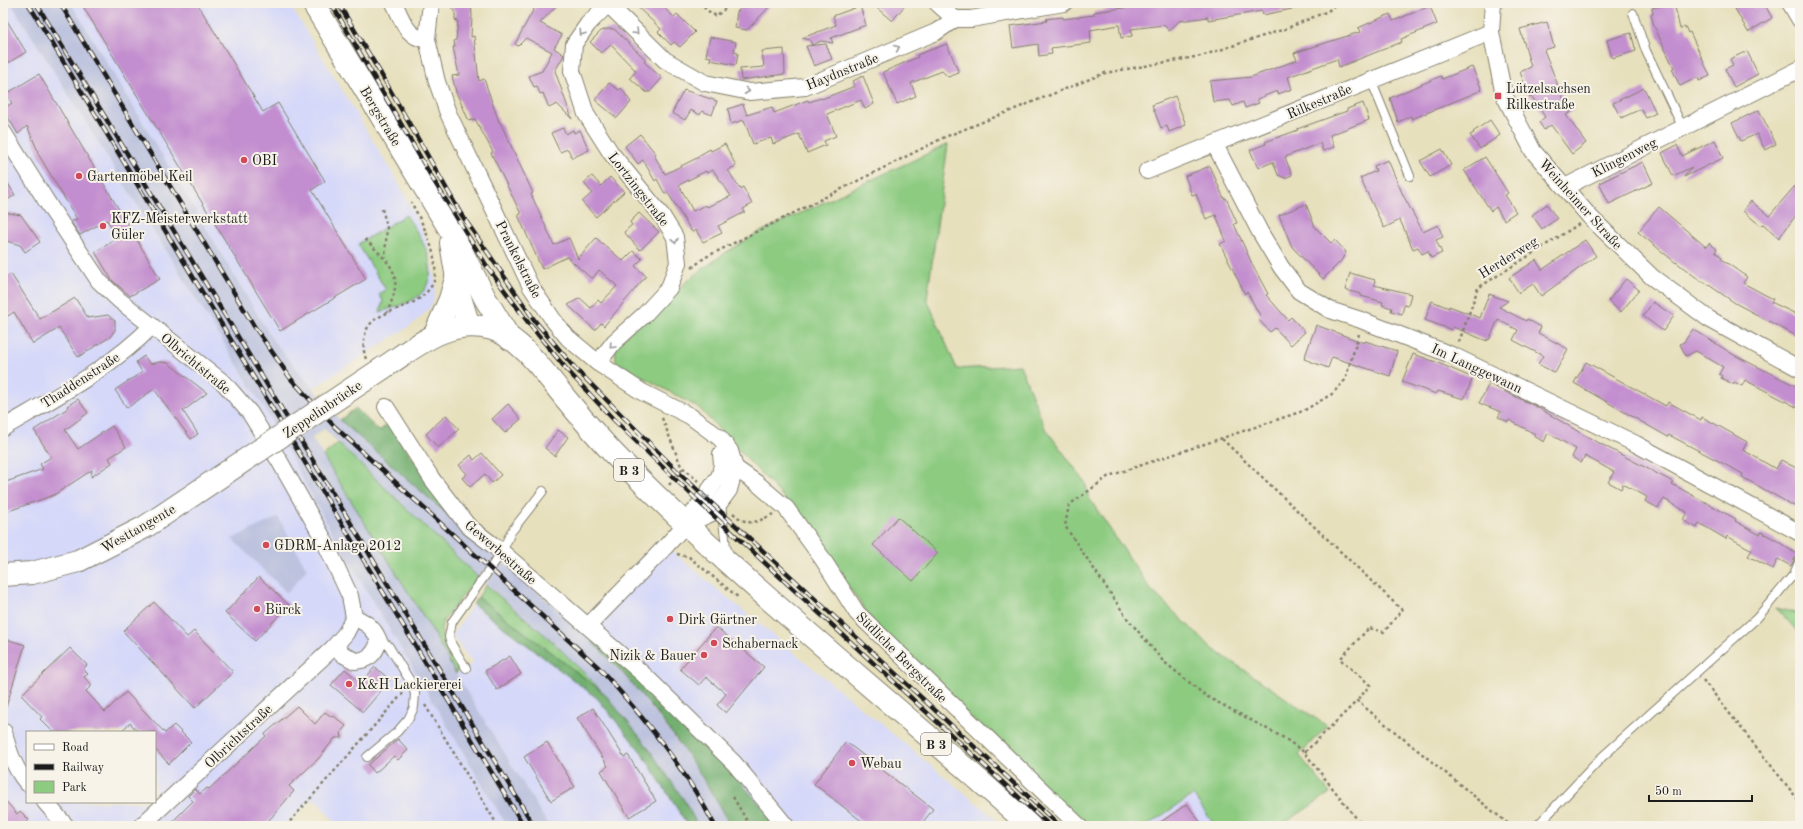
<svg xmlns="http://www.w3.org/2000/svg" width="1803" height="829" viewBox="0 0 1803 829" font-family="'Old Standard TT',serif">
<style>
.built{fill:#d5d8f9;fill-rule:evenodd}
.industrial{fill:#bdc3de}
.green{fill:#8dcb81;stroke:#54744e}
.forest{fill:#72af6f;stroke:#476646}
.building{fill:#c38ecf;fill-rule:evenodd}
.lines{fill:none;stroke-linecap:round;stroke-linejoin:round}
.lane-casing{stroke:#827e6c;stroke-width:10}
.street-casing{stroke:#827e6c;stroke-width:18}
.secondary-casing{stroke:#827e6c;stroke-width:24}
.primary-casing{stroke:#827e6c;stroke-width:24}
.path{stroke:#827e6c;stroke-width:2.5;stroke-dasharray:3 3;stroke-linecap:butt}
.lane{stroke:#fff;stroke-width:8}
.street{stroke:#fff;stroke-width:16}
.secondary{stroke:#fff;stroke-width:22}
.primary{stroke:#fff;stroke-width:22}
.rail-casing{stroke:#1c1c1c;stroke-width:4.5}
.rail{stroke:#f7f3e8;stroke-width:3;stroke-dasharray:9;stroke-linecap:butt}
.primary-bridge-casing{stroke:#827e6c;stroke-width:24;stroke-linecap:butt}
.primary-bridge{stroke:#fff;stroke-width:22}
.oneway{stroke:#999}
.poi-dot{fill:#d1495b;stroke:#f7f3e8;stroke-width:1.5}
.labels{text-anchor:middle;stroke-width:4;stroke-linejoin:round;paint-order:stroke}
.shield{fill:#f7f3e8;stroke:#5e5c59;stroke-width:1}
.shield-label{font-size:13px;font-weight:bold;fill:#1c1c1c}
.street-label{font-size:14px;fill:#1c1c1c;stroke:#f7f3e8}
.poi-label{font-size:14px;fill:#1c1c1c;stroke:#f7f3e8;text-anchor:start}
</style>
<rect width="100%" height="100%" fill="#f7f3e8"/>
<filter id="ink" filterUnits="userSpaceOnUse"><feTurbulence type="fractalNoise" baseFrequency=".025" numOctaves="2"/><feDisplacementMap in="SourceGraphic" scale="8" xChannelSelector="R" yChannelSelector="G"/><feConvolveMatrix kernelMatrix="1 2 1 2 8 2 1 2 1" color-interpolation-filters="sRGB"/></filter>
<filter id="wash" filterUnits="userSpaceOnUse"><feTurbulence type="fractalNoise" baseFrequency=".012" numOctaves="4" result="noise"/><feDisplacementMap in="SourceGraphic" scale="16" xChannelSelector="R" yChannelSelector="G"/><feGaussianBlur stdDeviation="0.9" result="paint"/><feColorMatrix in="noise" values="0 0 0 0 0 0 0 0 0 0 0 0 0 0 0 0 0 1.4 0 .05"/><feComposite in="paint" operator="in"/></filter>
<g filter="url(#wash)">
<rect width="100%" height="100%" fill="#e7e0bd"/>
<g class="built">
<path d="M 3,3 L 11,3 L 263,406 L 331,531 L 507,826 L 338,826 L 314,798 L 284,826 L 3,826 ZM 27,732 L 155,732 L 155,802 L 27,802 Z"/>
<polygon points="71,3 289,3 399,184 426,238 436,285 434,298 431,306 423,315 413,324 313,388 274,342"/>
<polygon points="658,540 993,817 1001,826 779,826 596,639 592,642 577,626"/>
<polygon points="473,604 597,698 642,753 688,826 549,826 456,674 473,663 452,636"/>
<polygon points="1193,795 1215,826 1146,826"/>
</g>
<g class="industrial">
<polygon points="11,3 71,3 274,342 340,420 577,626 633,685 671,733 713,792 730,826 698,826 684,800 644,742 604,693 553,642 478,577 324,429 312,438 430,627 456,674 549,826 507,826 331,531 263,406"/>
<polygon points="278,517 307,569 287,593 232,539"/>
</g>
<g class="green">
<polygon points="948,144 927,299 957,369 1020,365 1045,428 1085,482 1089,498 1151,590 1213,649 1327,726 1299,755 1330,793 1280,826 1215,826 1193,795 1146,826 1081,826 874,622 785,499 699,408 616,362 615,346 656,307 697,273 725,253 758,233"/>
<path d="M 406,215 C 419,235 438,260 427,285 C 426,288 424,291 422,293 C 411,304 394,307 380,312 L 383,301 L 379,294 L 386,290 L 358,244 Z"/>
<path d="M 338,443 L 478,577 L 443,621 C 437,638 450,653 458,668 L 456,674 L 430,627 L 323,456 Z"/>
<polygon points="486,585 553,642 604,693 478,597"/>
<polygon points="1776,608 1800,614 1800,634"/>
</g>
<g class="forest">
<polygon points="356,408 379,431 388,424 465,530 340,420"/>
<polygon points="478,597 604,693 644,742 684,800 698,826 688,826 642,753 597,698 473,604"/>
<path d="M 596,639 L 686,720 L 779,826 L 730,826 C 704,775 671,729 634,686 C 621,670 606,656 592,642 Z"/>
</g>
<g id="blocks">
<g class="building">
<polygon points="81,3 197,3 263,112 278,103 325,181 312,190 366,279 280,331"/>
<polygon points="458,3 471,4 472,16 471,37 474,36 479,81 484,79 499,122 500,122 526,178 533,193 531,194 554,245 569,238 578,259 596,238 623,261 633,251 642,259 635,266 646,276 604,326 601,323 595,330 568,305 580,298 591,308 598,300 601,303 617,286 599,270 592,279 567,257 542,269 518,215 521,214 491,153 493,152 475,119 469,121 456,92 452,76 459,75 453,47 455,47 454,41 456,40 458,21 455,20 455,11 451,8"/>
<polygon points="537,3 559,3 540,23 562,35 554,48 564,55 555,71 572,119 557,104 549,108 543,93 540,94 537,86 534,87 529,76 542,71 552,52 526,38 518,46 515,44"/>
<polygon points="633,3 659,3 674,17 677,14 695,32 680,47 674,42 671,45 658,32 661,29"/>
<polygon points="746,3 773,3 747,30 735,28 737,12"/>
<polygon points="871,3 907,3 892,21"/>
<polygon points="1160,3 1296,3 1297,8 1263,15 1262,11 1208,20 1208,17 1179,21 1169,31 1164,25 1131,29 1132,36 1121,38 1119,25 1090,30 1091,43 1051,48 1052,54 1039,56 1038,44 1013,48 1010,26 1047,21 1046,19 1053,18 1063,17 1063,19 1094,15 1094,12"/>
<polygon points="1674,3 1680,29 1685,26 1688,33 1690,32 1710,76 1699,81 1698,77 1680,86 1672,69 1674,68 1654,26 1651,15 1653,14 1652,8"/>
<polygon points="1732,3 1751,3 1754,8 1764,3 1772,18 1748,32"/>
<polygon points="860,6 866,25 831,38 833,43 821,41 812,45 810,40 802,38 836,25 833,16"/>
<polygon points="1430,6 1437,24 1401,39 1402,42 1339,67 1337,59 1288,77 1292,89 1278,94 1277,91 1257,99 1259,103 1245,108 1243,102 1233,106 1230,100 1213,102 1210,81 1251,77 1297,60 1294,53 1360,32 1358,28 1390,14 1393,21"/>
<polygon points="3,14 26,52 3,66"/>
<polygon points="1547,22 1554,47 1544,50 1565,103 1568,101 1574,110 1566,115 1586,143 1572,154 1551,125 1544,130 1539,122 1545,117 1532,97 1530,98 1520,72 1531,67 1520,29"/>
<polygon points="607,29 614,29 646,60 644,62 662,78 650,92 646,92 630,78 636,71 611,45 601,53 590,42 601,31"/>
<polygon points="1631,33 1636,51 1612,58 1607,40"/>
<polygon points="710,37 736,42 734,52 738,53 736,65 710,60 711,57 706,56"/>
<polygon points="826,44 832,59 814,66 806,46"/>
<polygon points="947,44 959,73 948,77 942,71 911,83 916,96 897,104 883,72 918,57 917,55"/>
<polygon points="784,49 785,74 741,80 740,69 764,67 762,51"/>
<polygon points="1747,51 1758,74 1734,87 1725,69 1733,65 1730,59"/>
<polygon points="1472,67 1482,90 1412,119 1411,116 1398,122 1390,98 1441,76 1442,79"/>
<polygon points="39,74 160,279 130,296 112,280 95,252 118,238 107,220 80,235 71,222 77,219 37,152 38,151 27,126 18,134 3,109 12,103 6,94"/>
<polygon points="863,76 874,104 865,109 861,100 827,114 836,136 824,141 826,145 807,153 799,134 773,144 771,138 753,144 744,120 731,124 728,109 743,104 747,115 772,107 774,113 808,100 809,102 821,98 822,99 855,86 853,81"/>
<polygon points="609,83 619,90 621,88 631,102 617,118 595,100"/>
<polygon points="1644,88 1656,113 1646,118 1641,109 1621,118 1613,103"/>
<polygon points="684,90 717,101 712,115 702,111 700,115 691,110 685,120 672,113"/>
<polygon points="1175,96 1186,125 1169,132 1167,126 1161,128 1152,105"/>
<polygon points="1363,103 1369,120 1330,135 1334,147 1323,151 1320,143 1285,157 1292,175 1285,178 1278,175 1273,162 1258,168 1250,150 1266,144 1265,142 1298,130 1297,129 1347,111 1347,109"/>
<polygon points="1759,110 1776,144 1765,150 1757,134 1741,141 1732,123"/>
<polygon points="1490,120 1500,135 1480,149 1470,135 1474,133 1473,132"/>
<polygon points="563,128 566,134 573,130 574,133 580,130 589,150 572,158 568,149 560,152 551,133"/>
<path d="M 640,134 L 656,154 L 654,155 L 665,174 L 699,157 L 698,156 L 710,149 L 711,151 L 725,144 L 736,166 L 728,170 L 740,189 L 743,187 L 752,204 L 743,209 L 745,212 L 718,226 L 722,233 L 703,242 L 696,230 L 692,232 L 668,193 L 665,194 L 657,179 L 655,181 L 643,160 L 638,164 L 625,146 ZM 713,170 L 731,196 L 707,207 L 706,205 L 693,211 L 679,185 L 706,171 L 707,173 Z"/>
<polygon points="1715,140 1723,158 1684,177 1692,167 1673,176 1662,153 1677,145 1682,156"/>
<polygon points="1442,149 1451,165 1430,177 1420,161"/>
<polygon points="1485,157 1508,193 1505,195 1516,212 1504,220 1496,207 1491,211 1464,170"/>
<polygon points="1388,160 1403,195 1423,232 1438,225 1443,237 1436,240 1442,253 1431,258 1428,251 1422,254 1418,247 1413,249 1400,220 1384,228 1360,178 1376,171 1374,166"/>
<polygon points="1643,162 1653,183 1609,204 1599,183"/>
<polygon points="1210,166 1224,199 1226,198 1237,223 1234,224 1253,266 1268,294 1266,295 1288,320 1291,317 1305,332 1291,345 1275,328 1270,332 1258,319 1261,317 1247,292 1245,294 1220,244 1226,241 1216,215 1206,219 1196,194 1192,195 1185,176"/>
<polygon points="3,175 15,195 3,203"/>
<polygon points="592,176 601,186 610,177 624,192 596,217 582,202 592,193 584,183"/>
<polygon points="1800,180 1800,210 1779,238 1763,224 1761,226 1743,211 1751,201 1769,216"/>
<polygon points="1306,204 1315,227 1331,243 1335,240 1346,252 1341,261 1323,279 1292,247 1279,215"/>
<polygon points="1547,204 1557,219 1542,229 1532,215"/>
<polygon points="1659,207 1706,247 1709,243 1717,249 1715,252 1722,257 1721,259 1747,277 1743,283 1773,299 1771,302 1800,316 1800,338 1735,303 1703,281 1702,282 1676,262 1676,263 1638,232"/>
<polygon points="3,212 21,215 40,242 25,252 20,245 3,240"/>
<polygon points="639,213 659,232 640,250 624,232 632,225 630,222"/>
<polygon points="1585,240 1596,256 1541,296 1533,284 1519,293 1509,278 1536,260 1542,270"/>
<polygon points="1350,273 1375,280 1374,285 1411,294 1408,306 1404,305 1402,314 1391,311 1392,308 1382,305 1383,302 1361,296 1361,294 1345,290"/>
<polygon points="11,274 40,319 75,298 88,318 108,315 115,321 115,330 110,337 78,357 59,328 33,344 14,312 3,319 3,279"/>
<polygon points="1626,279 1639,290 1621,312 1608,301"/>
<polygon points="1489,294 1508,301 1499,307 1526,321 1527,319 1541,327 1538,333 1568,349 1555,373 1538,364 1543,356 1513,340 1518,330 1498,320 1489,340 1487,339 1487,341 1453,327 1452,330 1425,320 1432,301 1449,308 1449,306 1480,318"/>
<polygon points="1653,302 1674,316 1663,331 1643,316"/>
<polygon points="1316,325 1364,343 1365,341 1397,351 1390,376 1332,357 1328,368 1304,359"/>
<polygon points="1693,329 1734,355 1800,388 1800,409 1745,380 1742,386 1734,382 1733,384 1721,378 1722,376 1719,374 1723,367 1696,351 1686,356 1680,344 1684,342"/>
<polygon points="1413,354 1436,362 1473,378 1464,399 1438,391 1436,394 1402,382"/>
<polygon points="144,356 150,364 160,362 168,363 207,393 183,411 198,434 191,439 154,389 127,408 115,390 142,372 136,362"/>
<polygon points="1586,362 1666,406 1668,402 1701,420 1702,417 1717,425 1747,442 1743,450 1776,469 1781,460 1800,470 1800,495 1794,506 1742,477 1743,474 1669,435 1668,437 1574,383"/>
<polygon points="1489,384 1537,407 1584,435 1673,482 1672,484 1736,519 1735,521 1760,535 1761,532 1774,539 1798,555 1795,558 1791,566 1778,559 1773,569 1748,556 1752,550 1727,536 1726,539 1699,523 1697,528 1683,520 1687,512 1664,499 1658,508 1645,501 1647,497 1623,484 1621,489 1608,482 1614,472 1585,456 1581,463 1572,457 1576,449 1548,433 1544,442 1534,436 1535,434 1509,420 1508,422 1498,417 1501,412 1479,403"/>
<polygon points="78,399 88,413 65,430 78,449 112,426 126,447 109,458 112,463 91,477 92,470 54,495 3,513 3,483 43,469 40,464 51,457 34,430 68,408 67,406"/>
<polygon points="508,404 521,419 505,433 492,419"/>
<polygon points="446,415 459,429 438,448 426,434"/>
<polygon points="558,430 568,437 555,456 545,448"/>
<polygon points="482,453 501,475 492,483 485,474 470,487 462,478 467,474 459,465 471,455 474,460"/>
<polygon points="898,517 938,553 913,581 873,545"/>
<polygon points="259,577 289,605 255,641 225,613"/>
<polygon points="154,602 187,637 194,631 233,672 195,708 123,631"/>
<polygon points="716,627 764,667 726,713 717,705 726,694 706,677 699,685 680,669"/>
<polygon points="6,639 25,645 6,707 3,707 3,650"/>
<polygon points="70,648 87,665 83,669 88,674 84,677 92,685 86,691 105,712 126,692 165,733 174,725 191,742 169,764 155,749 155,732 138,732 130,723 120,732 53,732 40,719 42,717 21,695"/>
<polygon points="510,656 521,674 497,690 485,671"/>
<polygon points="375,667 390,680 363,712 331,685 345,669 361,683"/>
<polygon points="297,706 315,724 325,712 332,717 334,716 346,726 341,732 342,738 335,738 319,758 289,786 294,791 264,826 168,826 193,801 188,796 195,789 200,794 207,788 209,789 266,736 265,734"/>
<polygon points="593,708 624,757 628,755 656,801 629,817 601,771 608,766 577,718"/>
<polygon points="398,739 408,750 398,760 394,756 375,773 368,765"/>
<polygon points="547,742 575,787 551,801 524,757"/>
<polygon points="846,742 933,809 920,826 868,826 814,784"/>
<polygon points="3,798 17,814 20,811 29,820 26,823 29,826 3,826"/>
<polygon points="1187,804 1203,826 1155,826"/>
</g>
</g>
</g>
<g filter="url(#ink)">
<use href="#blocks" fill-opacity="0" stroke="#827e6c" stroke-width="1"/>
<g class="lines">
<g class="lane-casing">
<g id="lane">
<polyline points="1633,13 1646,51 1683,128"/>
<polyline points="1371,80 1410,176"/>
<polyline points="721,504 726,547 730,557"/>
<polyline points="466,668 452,645 449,637 452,622 502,552 511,532 543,491"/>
<polyline points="367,757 397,732 409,718 414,707 415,694 412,684 388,645 379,641"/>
<polyline points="1537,826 1602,757 1757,618 1794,574 1800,560"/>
</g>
</g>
<g class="street-casing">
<g id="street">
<path d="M 394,3 C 402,19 407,39 427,39"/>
<polyline points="431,3 427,39 437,82 448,113 531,287 554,321 568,338 598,363 642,392 690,416 720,438 730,451 735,468 729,490 712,513 685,525"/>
<polyline points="607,3 665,60 705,83 750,92 805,87 936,32 955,19"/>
<polyline points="937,3 955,19"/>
<polyline points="1493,3 1491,32 1504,95 1533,151 1590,217 1652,277 1709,319 1800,369"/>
<polyline points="1790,3 1800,20"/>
<polyline points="955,19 971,19 1064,3"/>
<polyline points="3,132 52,210 99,281 119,300 224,383 250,413 280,462 323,538 350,596 354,617 346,633 334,647 141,826"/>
<polyline points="1215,145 1260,232 1281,267 1299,291 1330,310 1361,320 1454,356 1636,444 1800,533"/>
<polyline points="1147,171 1491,32"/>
<polyline points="1565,187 1800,69"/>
<polyline points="598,363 614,342 644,315 669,288 678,263 675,237 662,216 611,153 586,114 572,71 574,44 588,24 609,3"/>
<polyline points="386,407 432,479 468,526 502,552 643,674 734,763 786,826"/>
<path d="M 3,428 C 54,398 111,368 152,326"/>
<polyline points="722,464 735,468 758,484 786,508 822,558 857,613 1079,826"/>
<polyline points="588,626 666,546 685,525 720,475 722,464 721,454"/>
<path d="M 334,647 L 344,655 L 355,661 C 369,660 375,654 379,641 C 374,628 367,623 354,617"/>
<path d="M 4,732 C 8,751 14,768 27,783"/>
<polyline points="45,802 66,826"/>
</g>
</g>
<g class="secondary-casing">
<g id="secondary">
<polyline points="313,3 455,238 485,298 510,339"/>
<polyline points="451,243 460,297 469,326"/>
<polyline points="435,334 450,299 456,279"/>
</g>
</g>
<g class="primary-casing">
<g id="primary">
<path d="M 383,368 C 417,346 448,317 492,329 C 522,338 547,376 566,399 C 585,422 604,445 626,466 C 753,594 897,704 1030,826"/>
<polyline points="3,575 32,573 78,561 145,527 260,450"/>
</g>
</g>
<g class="path">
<polyline points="699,3 708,11 716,16 732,3"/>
<polyline points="382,209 387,226 385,257"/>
<path d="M 365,239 C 394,268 404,273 387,313"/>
<polyline points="692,268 704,258 945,137 1105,73 1201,56 1285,29 1328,11 1337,3"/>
<polyline points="1359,334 1345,380 1332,394 1303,411 1109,476 1069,505 1065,526 1127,618 1163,661 1206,696 1284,738 1304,752 1357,819 1365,826"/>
<polyline points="1459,342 1478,288 1579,224"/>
<path d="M 366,359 C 363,350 363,344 365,335 C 370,308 414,312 429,289 C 431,287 433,284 434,281 C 440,256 423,224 411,202"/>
<polyline points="662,418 681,466 698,481"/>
<polyline points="1222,439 1402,610 1384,632 1369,628 1340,659 1370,685 1357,701"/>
<polyline points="669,485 683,468"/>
<path d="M 733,513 C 748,527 756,523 773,514"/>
<polyline points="677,554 689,557 739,598"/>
<polyline points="1703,680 1800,802"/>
<polyline points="425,705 498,826"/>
<polyline points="1305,752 1357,701 1511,826"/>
<polyline points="733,797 750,826"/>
<polyline points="286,826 404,692"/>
</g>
<use href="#lane" class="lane"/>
<use href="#street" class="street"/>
<use href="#secondary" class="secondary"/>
<use href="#primary" class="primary"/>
<g class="rail-casing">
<g id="rail">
<polyline points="28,3 524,826"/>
<polyline points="36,3 534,826"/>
<path d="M 60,3 L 254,326 L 291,379 L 335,427 L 599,668 C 643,716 685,768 715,826"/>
<polyline points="331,3 434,181 488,268 530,325 568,371 615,421 700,503 1050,826"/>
<polyline points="338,3 381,74 461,214 535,321 574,367 679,473 1060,826"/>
</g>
</g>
<use href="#rail" class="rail"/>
<g class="primary-bridge-casing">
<polyline id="primary-bridge" points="260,450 383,368"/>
</g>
<use href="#primary-bridge" class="primary-bridge"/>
</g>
<defs><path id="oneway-chevron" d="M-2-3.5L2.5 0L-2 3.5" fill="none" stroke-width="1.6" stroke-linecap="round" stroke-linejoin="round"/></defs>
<g class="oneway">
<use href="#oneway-chevron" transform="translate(636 32) rotate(45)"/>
<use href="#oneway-chevron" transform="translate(582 33) rotate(124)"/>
<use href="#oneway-chevron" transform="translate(897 48) rotate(-23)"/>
<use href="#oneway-chevron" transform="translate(747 91) rotate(7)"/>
<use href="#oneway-chevron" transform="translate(675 241) rotate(79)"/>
<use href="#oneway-chevron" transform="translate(612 346) rotate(133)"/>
<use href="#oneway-chevron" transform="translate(705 496) rotate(125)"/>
</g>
</g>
<g class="poi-dot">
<rect x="1494" y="92" width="8" height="8" rx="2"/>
<circle cx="244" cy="160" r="4"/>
<circle cx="79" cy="176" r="4"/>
<circle cx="103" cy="226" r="4"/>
<circle cx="266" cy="545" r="4"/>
<circle cx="257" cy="609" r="4"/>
<circle cx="670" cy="619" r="4"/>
<circle cx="714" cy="643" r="4"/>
<circle cx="704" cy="655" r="4"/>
<circle cx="349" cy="684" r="4"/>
<circle cx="852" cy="763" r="4"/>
</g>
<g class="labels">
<g class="shield">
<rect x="614" y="459" width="30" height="22" rx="3"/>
<rect x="921" y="733" width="30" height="22" rx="3"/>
</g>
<g class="shield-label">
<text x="629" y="475">B 3</text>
<text x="936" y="749">B 3</text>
</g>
<g class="street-label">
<text transform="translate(842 71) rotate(-22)" y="5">Haydnstraße</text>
<text transform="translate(1319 101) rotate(-23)" y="5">Rilkestraße</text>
<text transform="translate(381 116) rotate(59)" y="5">Bergstraße</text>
<text transform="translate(1624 157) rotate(-27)" y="5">Klingenweg</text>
<text transform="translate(639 189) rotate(52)" y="5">Lortzingstraße</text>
<text transform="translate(1581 204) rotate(48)" y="5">Weinheimer Straße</text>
<text transform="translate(1508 257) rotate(-32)" y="5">Herderweg</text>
<text transform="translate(519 259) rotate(63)" y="5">Prankelstraße</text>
<text transform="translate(196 363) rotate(40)" y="5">Olbrichtstraße</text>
<text transform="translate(1477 368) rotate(25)" y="5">Im Langgewann</text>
<text transform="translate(80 380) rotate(-33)" y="5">Thaddenstraße</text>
<text transform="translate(322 409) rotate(-34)" y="5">Zeppelinbrücke</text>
<text transform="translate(138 528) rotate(-30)" y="5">Westtangente</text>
<text transform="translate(501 552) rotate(41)" y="5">Gewerbestraße</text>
<text transform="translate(902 657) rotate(45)" y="5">Südliche Bergstraße</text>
<text transform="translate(238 736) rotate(-43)" y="5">Olbrichtstraße</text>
</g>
<g class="poi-label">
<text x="1506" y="93">Lützelsachsen<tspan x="1506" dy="16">Rilkestraße</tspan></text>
<text x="252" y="165">OBI</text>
<text x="87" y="181">Gartenmöbel Keil</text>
<text x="111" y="223">KFZ-Meisterwerkstatt<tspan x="111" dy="16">Güler</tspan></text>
<text x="274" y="550">GDRM-Anlage 2012</text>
<text x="265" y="614">Bürck</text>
<text x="678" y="624">Dirk Gärtner</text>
<text x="722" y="648">Schabernack</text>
<text x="696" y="660" text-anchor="end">Nizik &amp; Bauer</text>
<text x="357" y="689">K&amp;H Lackiererei</text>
<text x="860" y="768">Webau</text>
</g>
</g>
<rect width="1803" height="829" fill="none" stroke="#f7f3e8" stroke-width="16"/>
<rect x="26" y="731" width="130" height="72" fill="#f7f3e8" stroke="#9f9d96"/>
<rect x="34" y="744" width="20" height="6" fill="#ffffff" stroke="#9f9d96"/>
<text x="62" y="751" font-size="12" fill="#1c1c1c">Road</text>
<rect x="34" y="764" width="20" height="6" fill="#1c1c1c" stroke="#9f9d96"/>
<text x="62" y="771" font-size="12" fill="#1c1c1c">Railway</text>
<rect x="34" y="781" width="20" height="12" fill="#8dcb81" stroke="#9f9d96"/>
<text x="62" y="791" font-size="12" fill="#1c1c1c">Park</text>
<path d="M1649 795v6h103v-6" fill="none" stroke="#1c1c1c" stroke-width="2"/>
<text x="1655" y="795" font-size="12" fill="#1c1c1c" stroke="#f7f3e8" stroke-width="3" paint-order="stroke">50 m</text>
</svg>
